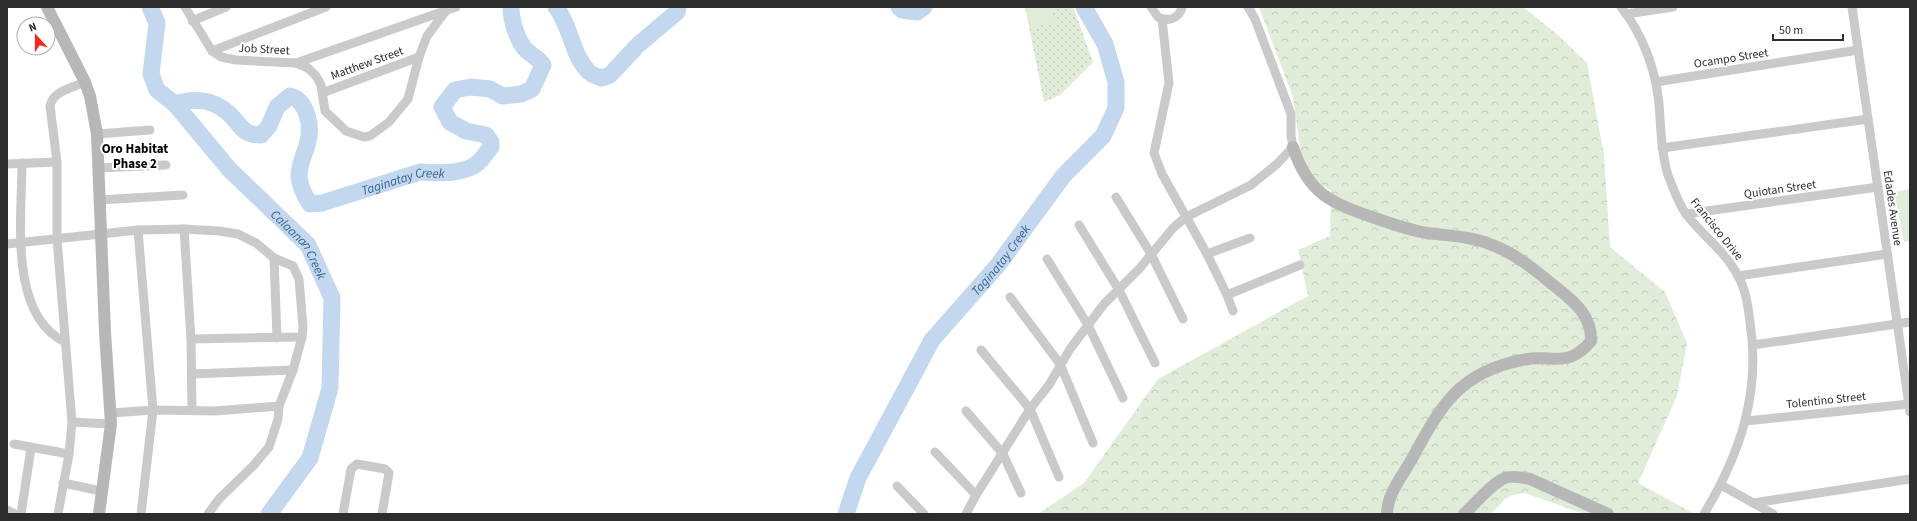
<svg xmlns="http://www.w3.org/2000/svg" width="1917" height="521" viewBox="0 0 1917 521" font-family="'Source Sans 3',sans-serif">
<style>
.green{fill:url(#green-dots)}
.forest{fill:url(#forest-crowns)}
.pitch{fill:#e1ecd9}
.lines{fill:none;stroke-linecap:round;stroke-linejoin:round}
.river{stroke:#c3d8ee;stroke-width:17}
.street{stroke:#cacaca;stroke-width:9}
.secondary{stroke:#b7b7b7;stroke-width:12}
.labels{text-anchor:middle;stroke-width:4;stroke-linejoin:round;paint-order:stroke}
.street-label{font-size:12px;fill:#2d2d2d;stroke:#fff}
.neighbourhood-label{font-size:13px;font-weight:bold;fill:#000;stroke:#fff}
.water-label{font-size:13px;font-style:italic;fill:#346595;stroke:#fff}
</style>
<defs>
<pattern id="green-dots" width="8" height="8" patternUnits="userSpaceOnUse"><rect width="8" height="8" fill="#e1ecd9"/><path d="M2 2h.1M6 6h.1" fill="none" stroke="#c1cbbb" stroke-width="1.8" stroke-linecap="round"/></pattern>
<pattern id="forest-crowns" width="20" height="18" patternUnits="userSpaceOnUse"><rect width="20" height="18" fill="#e1ecd9"/><path d="M2 6a3 3 0 1 1 6 0M12 15a3 3 0 1 1 6 0" fill="none" stroke="#c1cbbb"/></pattern>
</defs>
<rect width="100%" height="100%" fill="#fff"/>
<polygon class="green" points="1025,7 1072,7 1075,12 1093,62 1060,95 1044,102"/>
<polygon class="forest" points="1259,7 1523,7 1559,36 1587,63 1604,155 1610,247 1665,292 1687,343 1677,396 1638,483 1693,513 1692,514 1584,514 1525,493 1512,495 1505,499 1491,514 1038,514 1084,483 1158,379 1308,296 1298,250 1330,236 1331,191 1311,178 1302,160 1293,97"/>
<g class="pitch">
<polygon points="1027,7 1052,7 1055,23 1031,27"/>
<polygon points="1910,189 1910,241 1904,242 1894,192"/>
</g>
<g class="lines">
<g class="river">
<path id="s1" d="M 150,7 L 157,23 L 151,74 L 157,90 L 175,104 L 229,169 L 308,245 L 332,298 L 330,388 L 310,458 L 269,514"/>
<path d="M 556,7 C 571,26 571,53 588,71 C 591,75 597,76 602,78 L 610,75 L 638,45 L 677,12 L 678,7"/>
<polyline points="899,7 902,10 917,12 924,7"/>
<path id="s2" d="M 175,104 C 193,98 212,99 227,112 C 241,123 240,135 261,135 L 269,126 L 277,107 L 290,96 C 307,100 312,126 308,141 C 306,152 299,163 299,176 C 300,187 304,195 310,204 L 322,203 L 420,172 C 437,173 465,175 479,162 C 483,158 487,152 491,147 L 491,142 L 486,135 L 466,131 L 450,122 L 442,107 L 455,90 L 471,87 L 490,89 L 503,96 L 521,94 L 532,89 L 543,65 C 538,58 533,56 527,51 C 517,41 511,20 511,7"/>
<path id="s3" d="M 846,514 L 858,478 L 932,340 L 998,265 L 1064,175 L 1103,136 L 1116,108 L 1116,82 L 1105,44 L 1084,7"/>
</g>
<g class="street">
<polyline points="185,7 212,51 221,57 236,60 296,63 308,68 316,76 321,85 325,111 346,131 364,137 370,136 389,122 408,99 419,57 427,36 445,12"/>
<path d="M 1151,7 L 1158,17 C 1168,22 1179,19 1182,7"/>
<path d="M 1621,7 C 1642,33 1656,70 1659,104 C 1661,128 1661,152 1668,175 C 1673,188 1678,203 1686,214 C 1702,235 1726,252 1738,276 C 1746,290 1748,306 1750,322 C 1761,393 1740,454 1704,514"/>
<polyline points="1852,7 1910,412"/>
<polyline points="1626,14 1673,7"/>
<polyline points="1162,19 1169,83 1154,153 1162,174 1207,254 1227,295 1233,311"/>
<polyline points="192,21 226,7"/>
<polyline points="212,51 326,7"/>
<polyline points="296,63 456,7"/>
<polyline points="1656,82 1858,50"/>
<polyline points="322,93 419,57"/>
<polyline points="97,134 150,130"/>
<polyline points="1662,148 1868,119"/>
<path d="M 22,163 C 22,216 8,315 65,342"/>
<polyline points="7,164 57,162"/>
<polyline points="98,168 166,165"/>
<polyline points="1116,197 1151,254 1183,319"/>
<polyline points="99,200 183,195"/>
<polyline points="1686,214 1878,187"/>
<polyline points="1079,225 1119,290 1155,363"/>
<polyline points="184,229 191,339 192,410"/>
<polyline points="138,230 153,410 141,514"/>
<polyline points="7,244 138,230 184,229 219,231 238,234 256,243 274,258 293,266 299,279 303,327 302,337 293,370 279,406 278,419 269,447 253,466 219,499 208,514"/>
<polyline points="1207,254 1250,238"/>
<polyline points="274,258 277,338"/>
<polyline points="1047,259 1088,325 1123,398"/>
<polyline points="1738,276 1887,254"/>
<polyline points="1227,295 1300,265"/>
<polyline points="1010,297 1060,364 1093,443"/>
<polyline points="191,339 302,337"/>
<polyline points="1753,345 1910,322"/>
<polyline points="981,350 1030,409 1059,477"/>
<polyline points="192,374 293,370"/>
<polyline points="966,411 1003,454 1021,493"/>
<polyline points="111,413 153,410 215,411 279,406"/>
<polyline points="1746,421 1909,404"/>
<polyline points="72,422 111,424"/>
<polyline points="14,444 69,454"/>
<polyline points="935,452 976,495"/>
<polyline points="63,483 101,491"/>
<polyline points="1721,485 1773,514"/>
<polyline points="897,486 924,514"/>
<polyline points="1753,503 1910,479"/>
<polyline points="7,510 15,514"/>
<polyline points="21,514 31,448"/>
<path d="M 58,514 L 69,454 L 72,422 L 57,239 L 57,162 L 50,106 C 53,91 72,88 85,82"/>
<polyline points="343,514 351,469 357,464 385,469 389,473 382,514"/>
<polyline points="966,514 976,495 1030,409 1049,385 1070,349 1104,304 1140,268 1173,228 1186,217 1251,185 1277,164 1293,147 1291,136 1291,114 1255,19 1248,7"/>
</g>
<g class="secondary">
<polyline points="47,7 85,82 90,96 97,134 105,332 111,424 99,514"/>
<path d="M 1293,147 C 1308,194 1331,203 1375,218 C 1392,224 1409,230 1427,233 C 1449,236 1471,236 1492,245 C 1517,254 1537,272 1557,288 C 1576,303 1592,317 1591,341 C 1567,370 1552,353 1522,360 C 1460,372 1441,405 1413,457 C 1404,474 1387,493 1387,514"/>
<path d="M 1464,514 C 1475,504 1492,483 1505,478 C 1513,475 1523,478 1530,479 L 1608,514"/>
</g>
</g>
<g class="labels">
<g class="street-label">
<text transform="translate(264 49) rotate(3)" y="4">Job Street</text>
<text transform="translate(1731 58) rotate(-9)" y="4">Ocampo Street</text>
<text transform="translate(367 63) rotate(-20)" y="4">Matthew Street</text>
<text transform="translate(1780 189) rotate(-8)" y="4">Quiotan Street</text>
<text transform="translate(1893 208) rotate(82)" y="4">Edades Avenue</text>
<text transform="translate(1717 229) rotate(51)" y="4">Francisco Drive</text>
<text transform="translate(1826 400) rotate(-6)" y="4">Tolentino Street</text>
</g>
<g class="neighbourhood-label">
<text x="135" y="153">Oro Habitat<tspan x="135" dy="15">Phase 2</tspan></text>
</g>
<g class="water-label">
<text dy="5" stroke="none"><textPath href="#s2" startOffset="364">Taginatay Creek</textPath></text>
<text dy="5" stroke="none"><textPath href="#s1" startOffset="297">Calaanan Creek</textPath></text>
<text dy="5" stroke="none"><textPath href="#s3" startOffset="300">Taginatay Creek</textPath></text>
</g>
</g>
<rect width="1917" height="521" fill="none" stroke="#2d2d2d" stroke-width="16"/>
<g transform="translate(36 36) rotate(339)"><circle r="19" fill="#ffffff" stroke="#ababab"/>
<path d="M0-3L7 15L0 10L-7 15Z" fill="#f4261e"/>
<text y="-6" font-size="11" font-weight="bold" text-anchor="middle" fill="#2d2d2d">N</text>
</g>
<path d="M1773 34v6h70v-6" fill="none" stroke="#2d2d2d" stroke-width="2"/>
<text x="1779" y="34" font-size="12" fill="#2d2d2d" stroke="#ffffff" stroke-width="3" paint-order="stroke">50 m</text>
</svg>
